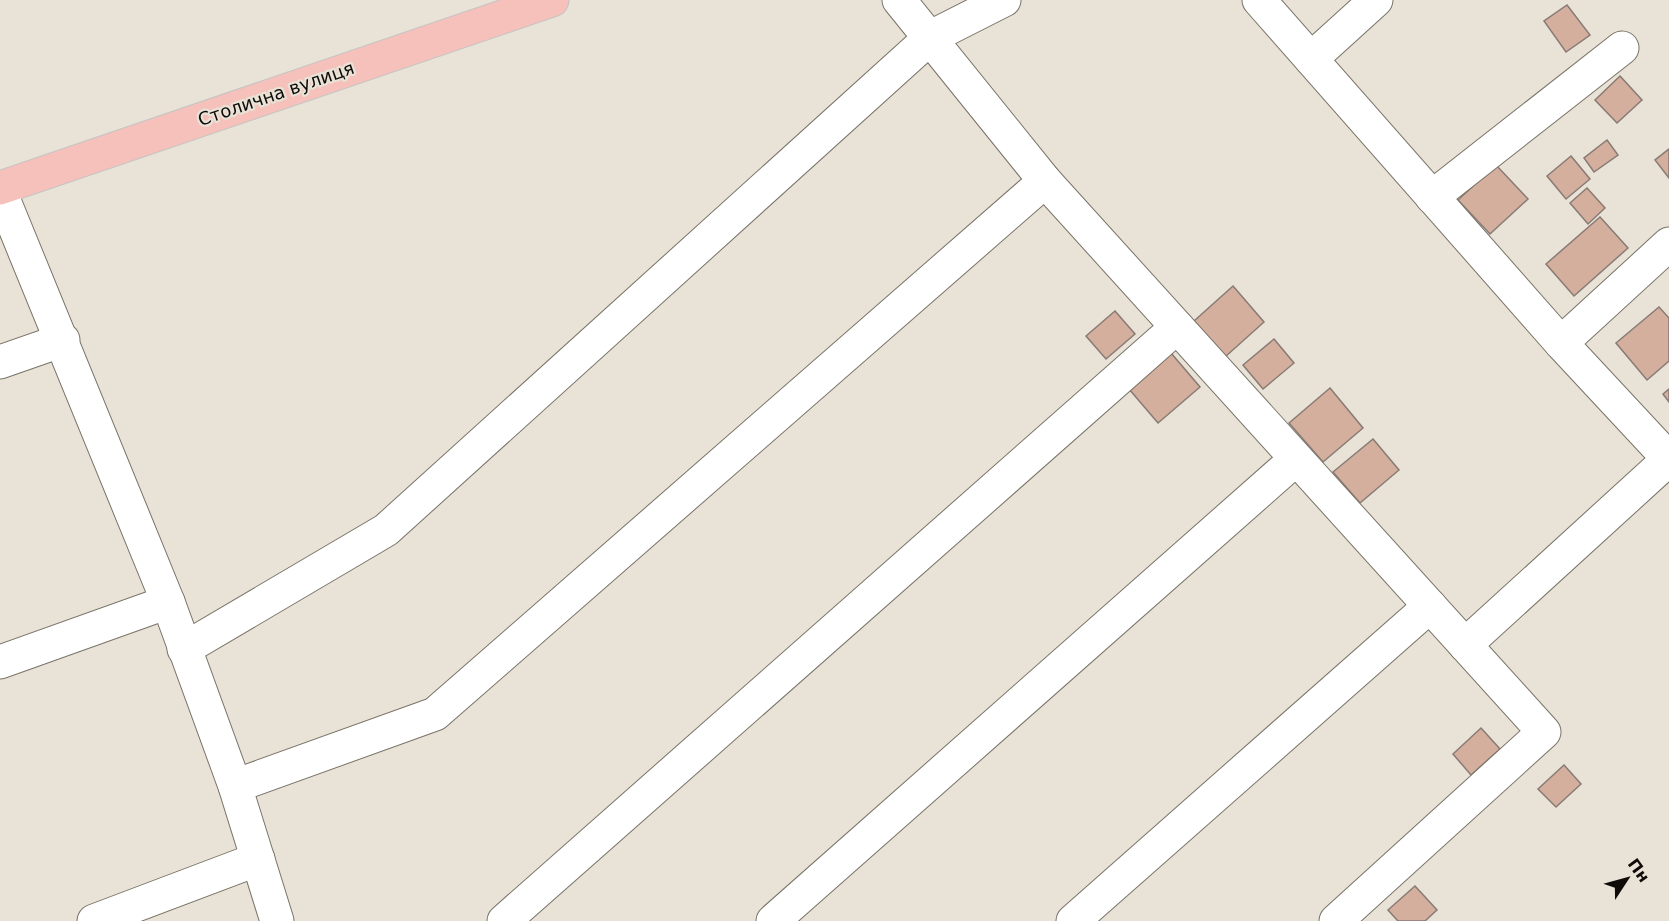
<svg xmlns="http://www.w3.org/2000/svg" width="1669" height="921" viewBox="0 0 1669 921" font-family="'DejaVu Sans',sans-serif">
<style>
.building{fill:#d5af9d;stroke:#887b75;stroke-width:1.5}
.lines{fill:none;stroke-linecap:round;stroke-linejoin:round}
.minor-casing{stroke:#797368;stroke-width:35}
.major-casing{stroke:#c5c4c4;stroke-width:35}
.minor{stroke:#fff;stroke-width:33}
.major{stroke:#f5c1ba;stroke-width:33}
.labels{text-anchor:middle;stroke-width:4.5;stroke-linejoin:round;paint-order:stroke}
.street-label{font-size:18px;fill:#0e0b08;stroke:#e9e2d6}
</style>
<rect width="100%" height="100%" fill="#e9e2d6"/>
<g class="building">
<polygon points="1567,5 1590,35 1566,52 1544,21"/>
<polygon points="1620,76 1642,100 1617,123 1595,100"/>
<polygon points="1607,140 1618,155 1594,172 1584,158"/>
<polygon points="1669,149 1669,178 1655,160"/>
<polygon points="1571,156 1590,179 1566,199 1547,176"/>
<polygon points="1496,165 1528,199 1490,234 1458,200"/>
<polygon points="1587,188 1605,208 1588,224 1570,203"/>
<polygon points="1600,217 1628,248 1574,296 1546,264"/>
<polygon points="1233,286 1264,322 1225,357 1194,321"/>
<polygon points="1659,307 1669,318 1669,361 1647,380 1616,343"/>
<polygon points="1115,311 1135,334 1106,359 1086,336"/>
<polygon points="1274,339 1294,363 1263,389 1243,365"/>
<polygon points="1171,353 1200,387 1158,423 1129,389"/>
<polygon points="1330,388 1363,428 1323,462 1289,423"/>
<polygon points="1669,389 1669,402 1663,394"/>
<polygon points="1373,439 1399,470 1360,503 1333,472"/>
<polygon points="1481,728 1500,749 1471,775 1453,754"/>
<polygon points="1564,765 1581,784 1556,807 1538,789"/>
<polygon points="1415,886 1437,910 1425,921 1398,921 1388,910"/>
</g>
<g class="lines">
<g class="minor-casing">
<g id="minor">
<polyline points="899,0 1045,181 1544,732 1336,921"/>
<polyline points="1259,0 1561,343 1669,459 1465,645"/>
<polyline points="1311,59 1376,0"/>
<polyline points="0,191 168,602 235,786 277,921"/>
<polyline points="1432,197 1622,48"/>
<polyline points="1561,343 1669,244"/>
<polyline points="0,362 63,340"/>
<polyline points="184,649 386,530 931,37 1004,0"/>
<polyline points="0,662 168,602"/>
<polyline points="235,786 435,714 1045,181"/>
<polyline points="94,921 258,859"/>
<polyline points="504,921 1177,327"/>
<polyline points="773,921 1296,459"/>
<polyline points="1073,921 1430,606"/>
</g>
</g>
<g class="major-casing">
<polyline id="major" points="0,188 552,0"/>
</g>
<use href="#minor" class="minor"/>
<use href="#major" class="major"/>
</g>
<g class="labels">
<g class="street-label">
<text transform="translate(276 94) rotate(-19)" y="6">Столична вулиця</text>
</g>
</g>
<g transform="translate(1627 879) rotate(54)" stroke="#e9e2d6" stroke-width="4.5" paint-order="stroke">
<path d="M0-4.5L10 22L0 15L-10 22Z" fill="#0e0b08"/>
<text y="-9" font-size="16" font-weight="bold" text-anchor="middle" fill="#0e0b08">Пн</text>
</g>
</svg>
